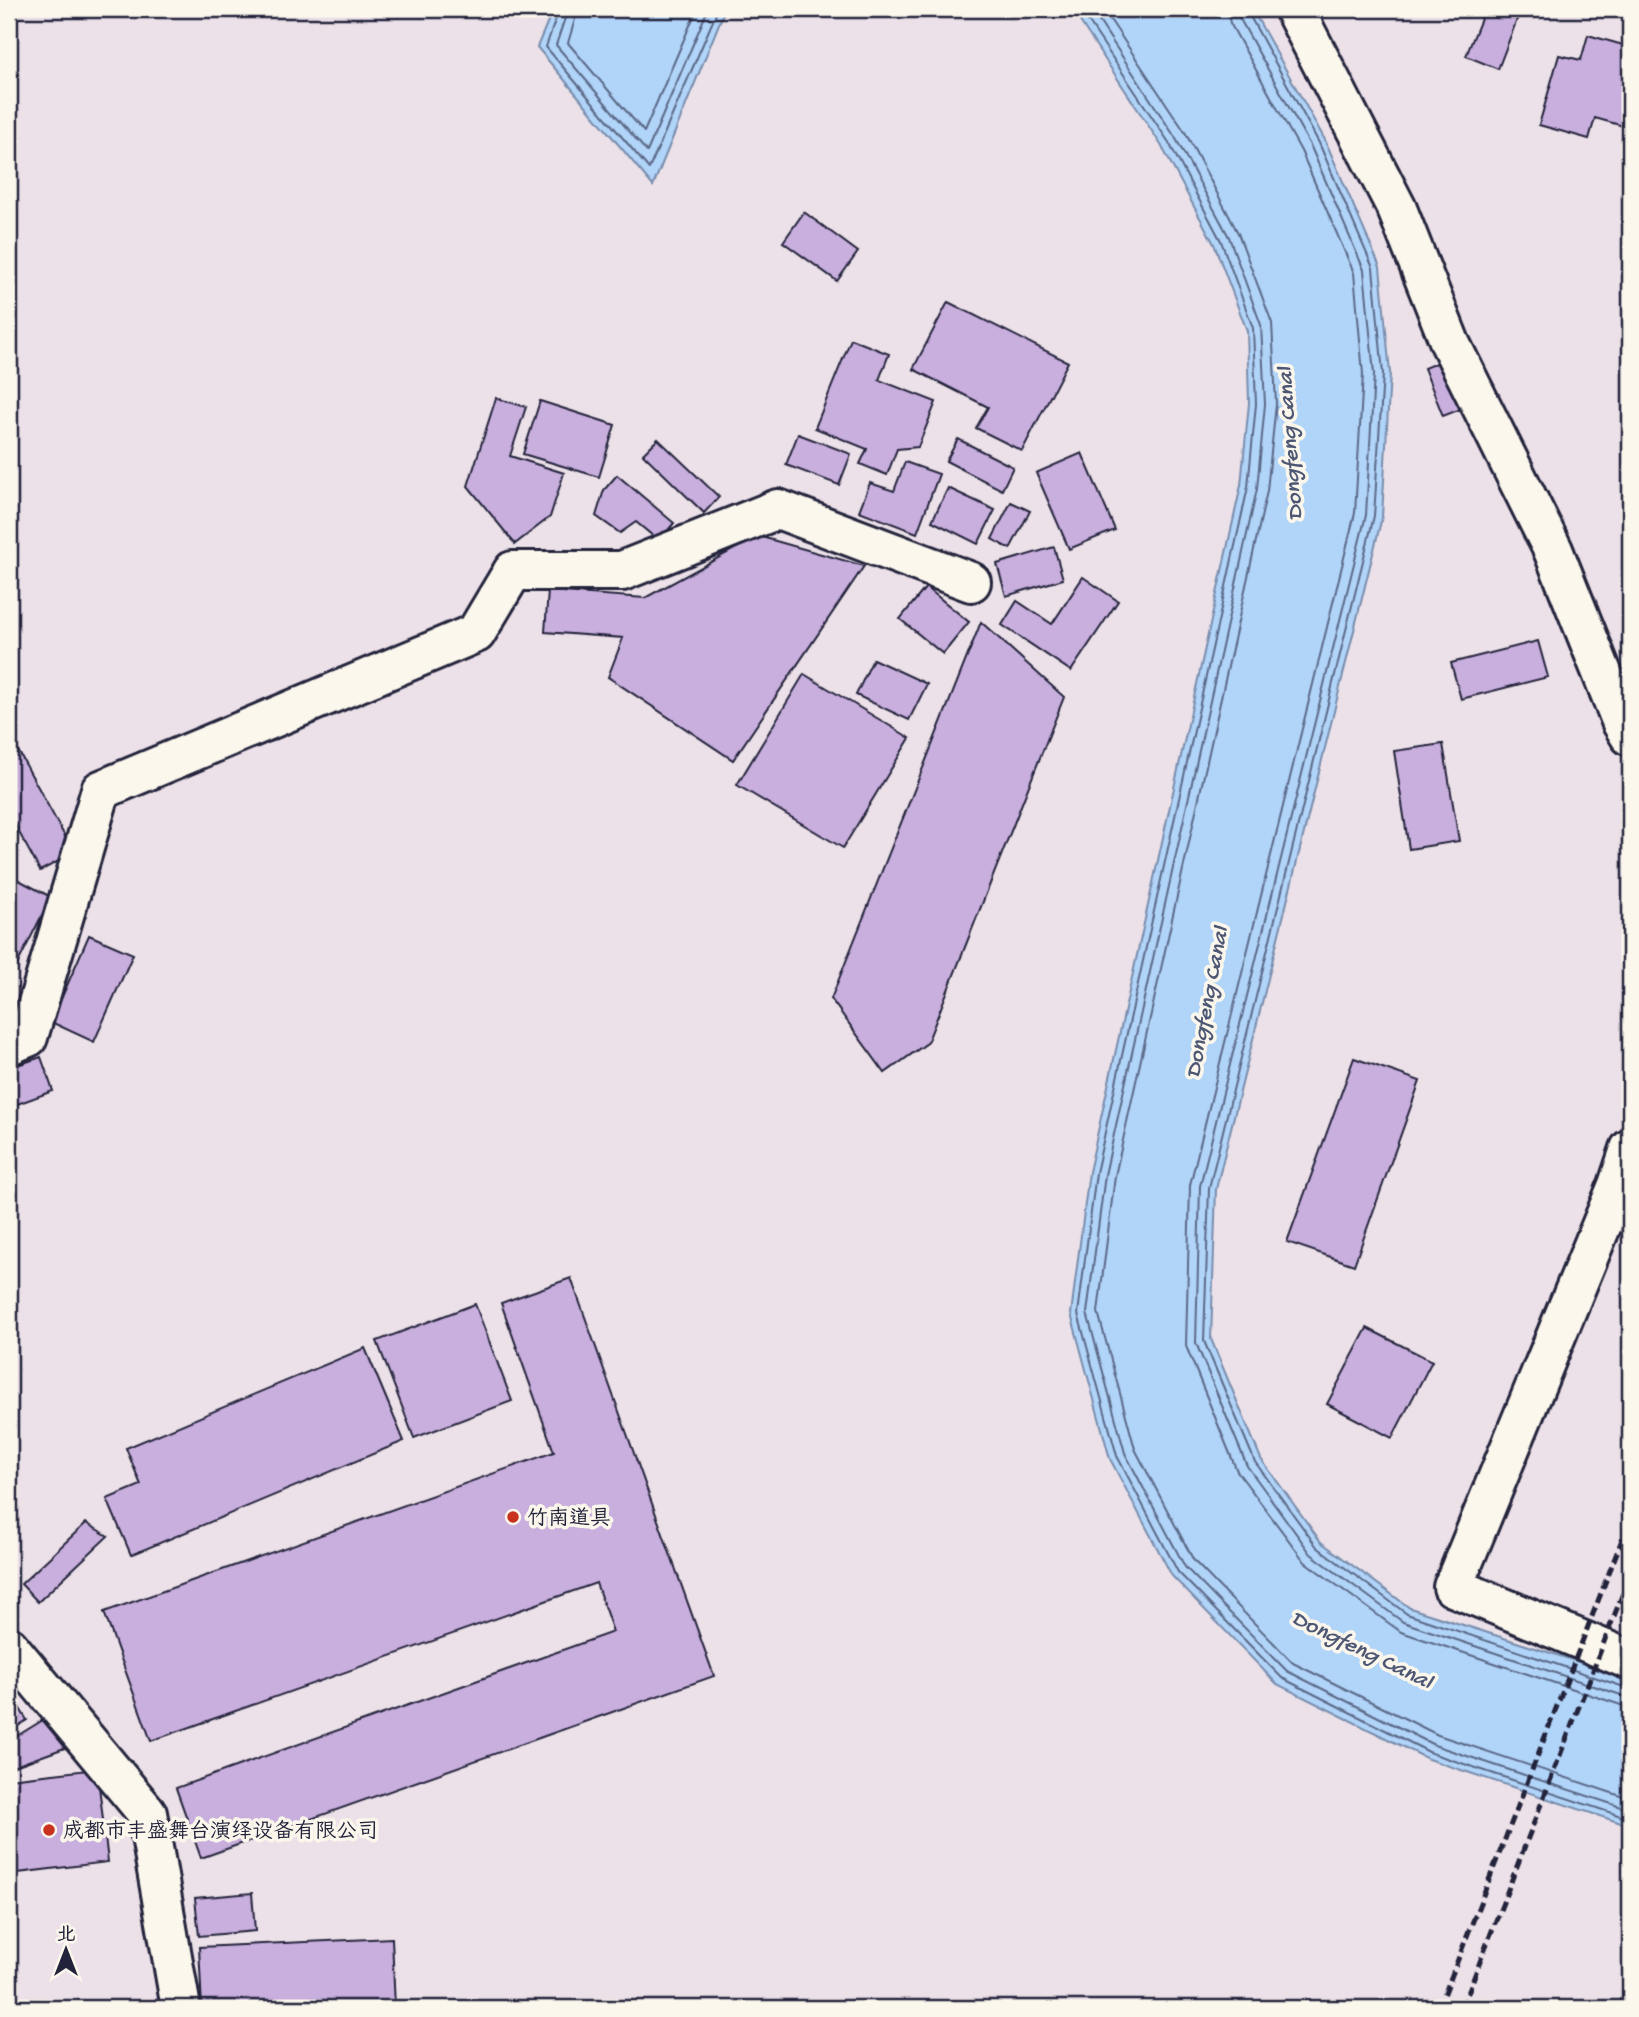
<svg xmlns="http://www.w3.org/2000/svg" width="1639" height="2017" viewBox="0 0 1639 2017" font-family="'Gochi Hand','LXGW WenKai TC',sans-serif">
<style>
.water{fill:#b1d4f9;stroke:#788dad;stroke-width:2}
.lines{fill:none;stroke-linecap:round;stroke-linejoin:round}
.shore{stroke:#5b6987;stroke-width:2}
.building{fill:#c9afde;stroke:#22223b;stroke-width:2}
.minor-casing{stroke:#22223b;stroke-width:44}
.minor{stroke:#fbf7ec;stroke-width:38}
.rail{stroke:#22223b;stroke-width:5;stroke-dasharray:10 5;stroke-linecap:butt}
.poi-dot{fill:#c8321e;stroke:#fbf7ec;stroke-width:2.5}
.labels{text-anchor:middle;stroke-width:7;stroke-linejoin:round;paint-order:stroke}
.poi-label{font-size:21px;fill:#22223b;stroke:#fbf7ec;text-anchor:start}
.water-label{font-size:23px;font-style:italic;fill:#4d5774;stroke:#fbf7ec}
</style>
<rect width="100%" height="100%" fill="#ece1e8"/>
<filter id="ink" filterUnits="userSpaceOnUse"><feTurbulence type="fractalNoise" baseFrequency=".0143" numOctaves="2"/><feDisplacementMap in="SourceGraphic" scale="14" xChannelSelector="R" yChannelSelector="G"/><feConvolveMatrix kernelMatrix="1 2 1 2 8 2 1 2 1" color-interpolation-filters="sRGB"/></filter>
<g filter="url(#ink)">
<g class="water">
<polygon points="553,9 725,9 653,186 537,47"/>
<polygon points="1072,9 1252,9 1325,140 1380,267 1390,373 1382,517 1216,1189 1211,1339 1261,1459 1321,1542 1410,1608 1582,1663 1630,1683 1630,1826 1428,1759 1277,1684 1172,1576 1110,1459 1071,1314 1089,1172 1241,485 1249,403 1247,331 1214,244 1161,145"/>
</g>
<g class="lines">
<g class="shore">
<polyline points="559,9 546,47 649,169 718,9"/>
<polyline points="568,9 556,45 647,152 708,9"/>
<polyline points="578,9 568,43 644,132 697,9"/>
<polyline points="1080,9 1168,141 1221,241 1253,328 1256,404 1248,487 1096,1173 1078,1314 1117,1456 1178,1572 1282,1678 1431,1753 1630,1819"/>
<polyline points="1091,9 1175,137 1229,237 1261,325 1265,404 1257,489 1105,1175 1087,1313 1125,1453 1185,1567 1287,1671 1434,1745 1630,1810"/>
<polyline points="1103,9 1185,132 1238,233 1272,323 1276,404 1267,491 1115,1176 1098,1312 1135,1449 1194,1561 1293,1663 1438,1735 1630,1799"/>
<polyline points="1227,9 1230,23 1301,151 1354,273 1363,374 1355,513 1190,1185 1186,1346 1237,1471 1305,1562 1401,1632 1630,1708"/>
<polyline points="1237,9 1240,19 1311,147 1364,270 1374,374 1366,515 1200,1186 1196,1343 1247,1466 1311,1554 1403,1622 1630,1698"/>
<polyline points="1246,9 1319,143 1373,268 1383,374 1374,516 1209,1188 1204,1341 1255,1462 1317,1547 1407,1614 1630,1689"/>
</g>
</g>
<g class="building">
<polygon points="1485,9 1521,9 1498,69 1466,56"/>
<polygon points="1588,35 1630,47 1630,128 1595,118 1589,139 1539,125 1559,55 1581,60"/>
<polygon points="804,212 858,252 837,281 783,242"/>
<polygon points="948,302 1068,362 1022,451 976,428 988,407 913,369"/>
<polygon points="851,339 889,354 879,380 936,402 918,447 897,449 887,475 860,464 867,449 815,428"/>
<polygon points="1443,360 1461,409 1443,416 1424,368"/>
<polygon points="496,398 526,407 510,456 564,473 550,517 515,544 468,486"/>
<polygon points="540,401 615,425 599,477 523,454"/>
<polygon points="798,434 851,454 839,485 786,465"/>
<polygon points="658,439 719,497 704,513 643,454"/>
<polygon points="958,439 1013,467 1002,490 946,461"/>
<polygon points="1082,453 1115,530 1069,549 1036,473"/>
<polygon points="905,462 939,474 917,533 859,511 870,483 894,491"/>
<polygon points="617,475 674,523 659,541 636,522 620,533 596,516 604,490"/>
<polygon points="948,488 995,510 978,544 932,521"/>
<polygon points="1011,502 1030,511 1010,549 992,539"/>
<polygon points="758,536 864,566 733,760 608,677 623,638 545,632 548,591 645,598"/>
<polygon points="1054,547 1063,579 1006,596 997,564"/>
<polygon points="1083,577 1118,601 1071,671 1002,625 1017,601 1052,624"/>
<polygon points="926,587 969,622 943,654 900,619"/>
<polygon points="981,622 1064,697 927,1043 885,1073 831,999"/>
<polygon points="1538,641 1548,677 1461,699 1451,663"/>
<polygon points="873,659 927,684 909,720 856,695"/>
<polygon points="804,674 910,738 843,848 737,785"/>
<polygon points="9,734 74,853 40,871 9,814"/>
<polygon points="1443,744 1459,841 1409,849 1394,751"/>
<polygon points="15,878 51,897 9,981 9,890"/>
<polygon points="89,935 133,954 94,1042 51,1022"/>
<polygon points="41,1057 53,1091 9,1107 9,1068"/>
<polygon points="1354,1058 1420,1081 1354,1265 1287,1242"/>
<polygon points="571,1278 714,1676 201,1858 176,1788 613,1632 596,1583 151,1741 104,1612 554,1452 501,1303"/>
<polygon points="475,1304 512,1401 414,1438 377,1341"/>
<polygon points="1367,1328 1432,1361 1392,1438 1327,1404"/>
<polygon points="365,1348 404,1441 131,1555 107,1499 141,1485 126,1448"/>
<polygon points="86,1523 108,1536 38,1602 21,1584"/>
<polygon points="10,1693 27,1720 9,1732 9,1694"/>
<polygon points="43,1720 70,1746 9,1768 9,1741"/>
<polygon points="97,1769 108,1862 9,1874 9,1779"/>
<polygon points="252,1893 255,1931 199,1936 195,1898"/>
<polygon points="392,1938 395,2008 202,2008 199,1947"/>
</g>
<g class="lines">
<g class="minor-casing">
<g id="minor">
<polyline points="1294,9 1397,209 1450,343 1553,550 1622,723 1630,736"/>
<polyline points="9,1045 28,1037 101,790 476,633 513,571 622,571 778,509 971,582"/>
<polyline points="1630,1149 1618,1185 1453,1587 1630,1660"/>
<polyline points="9,1647 147,1813 181,2008"/>
</g>
</g>
<use href="#minor" class="minor"/>
<g class="rail">
<polyline points="1439,2008 1630,1519"/>
<polyline points="1462,2008 1630,1575"/>
<polyline points="1619,2008 1630,1973"/>
</g>
</g>
</g>
<g class="poi-dot">
<circle cx="513" cy="1517" r="7"/>
<circle cx="49" cy="1830" r="7"/>
</g>
<g class="labels">
<g class="poi-label">
<text x="527" y="1524">竹南道具</text>
<text x="63" y="1837">成都市丰盛舞台演绎设备有限公司</text>
</g>
<g class="water-label">
<text transform="translate(1288 444) rotate(-94)" y="8">Dongfeng Canal</text>
<text transform="translate(1205 1002) rotate(-79)" y="8">Dongfeng Canal</text>
<text transform="translate(1363 1648) rotate(26)" y="8">Dongfeng Canal</text>
</g>
</g>
<rect width="1639" height="2017" fill="none" stroke="#fbf7ec" stroke-width="35"/>
<rect x="18" y="18" width="1604" height="1982" fill="none" stroke="#22223b" stroke-width="2.5" filter="url(#ink)"/>
<g transform="translate(66 1950)" stroke="#fbf7ec" stroke-width="5" paint-order="stroke">
<path d="M0-5L12 26L0 18L-12 26Z" fill="#22223b"/>
<text y="-10" font-size="19" font-weight="bold" text-anchor="middle" fill="#22223b">北</text>
</g>
</svg>
